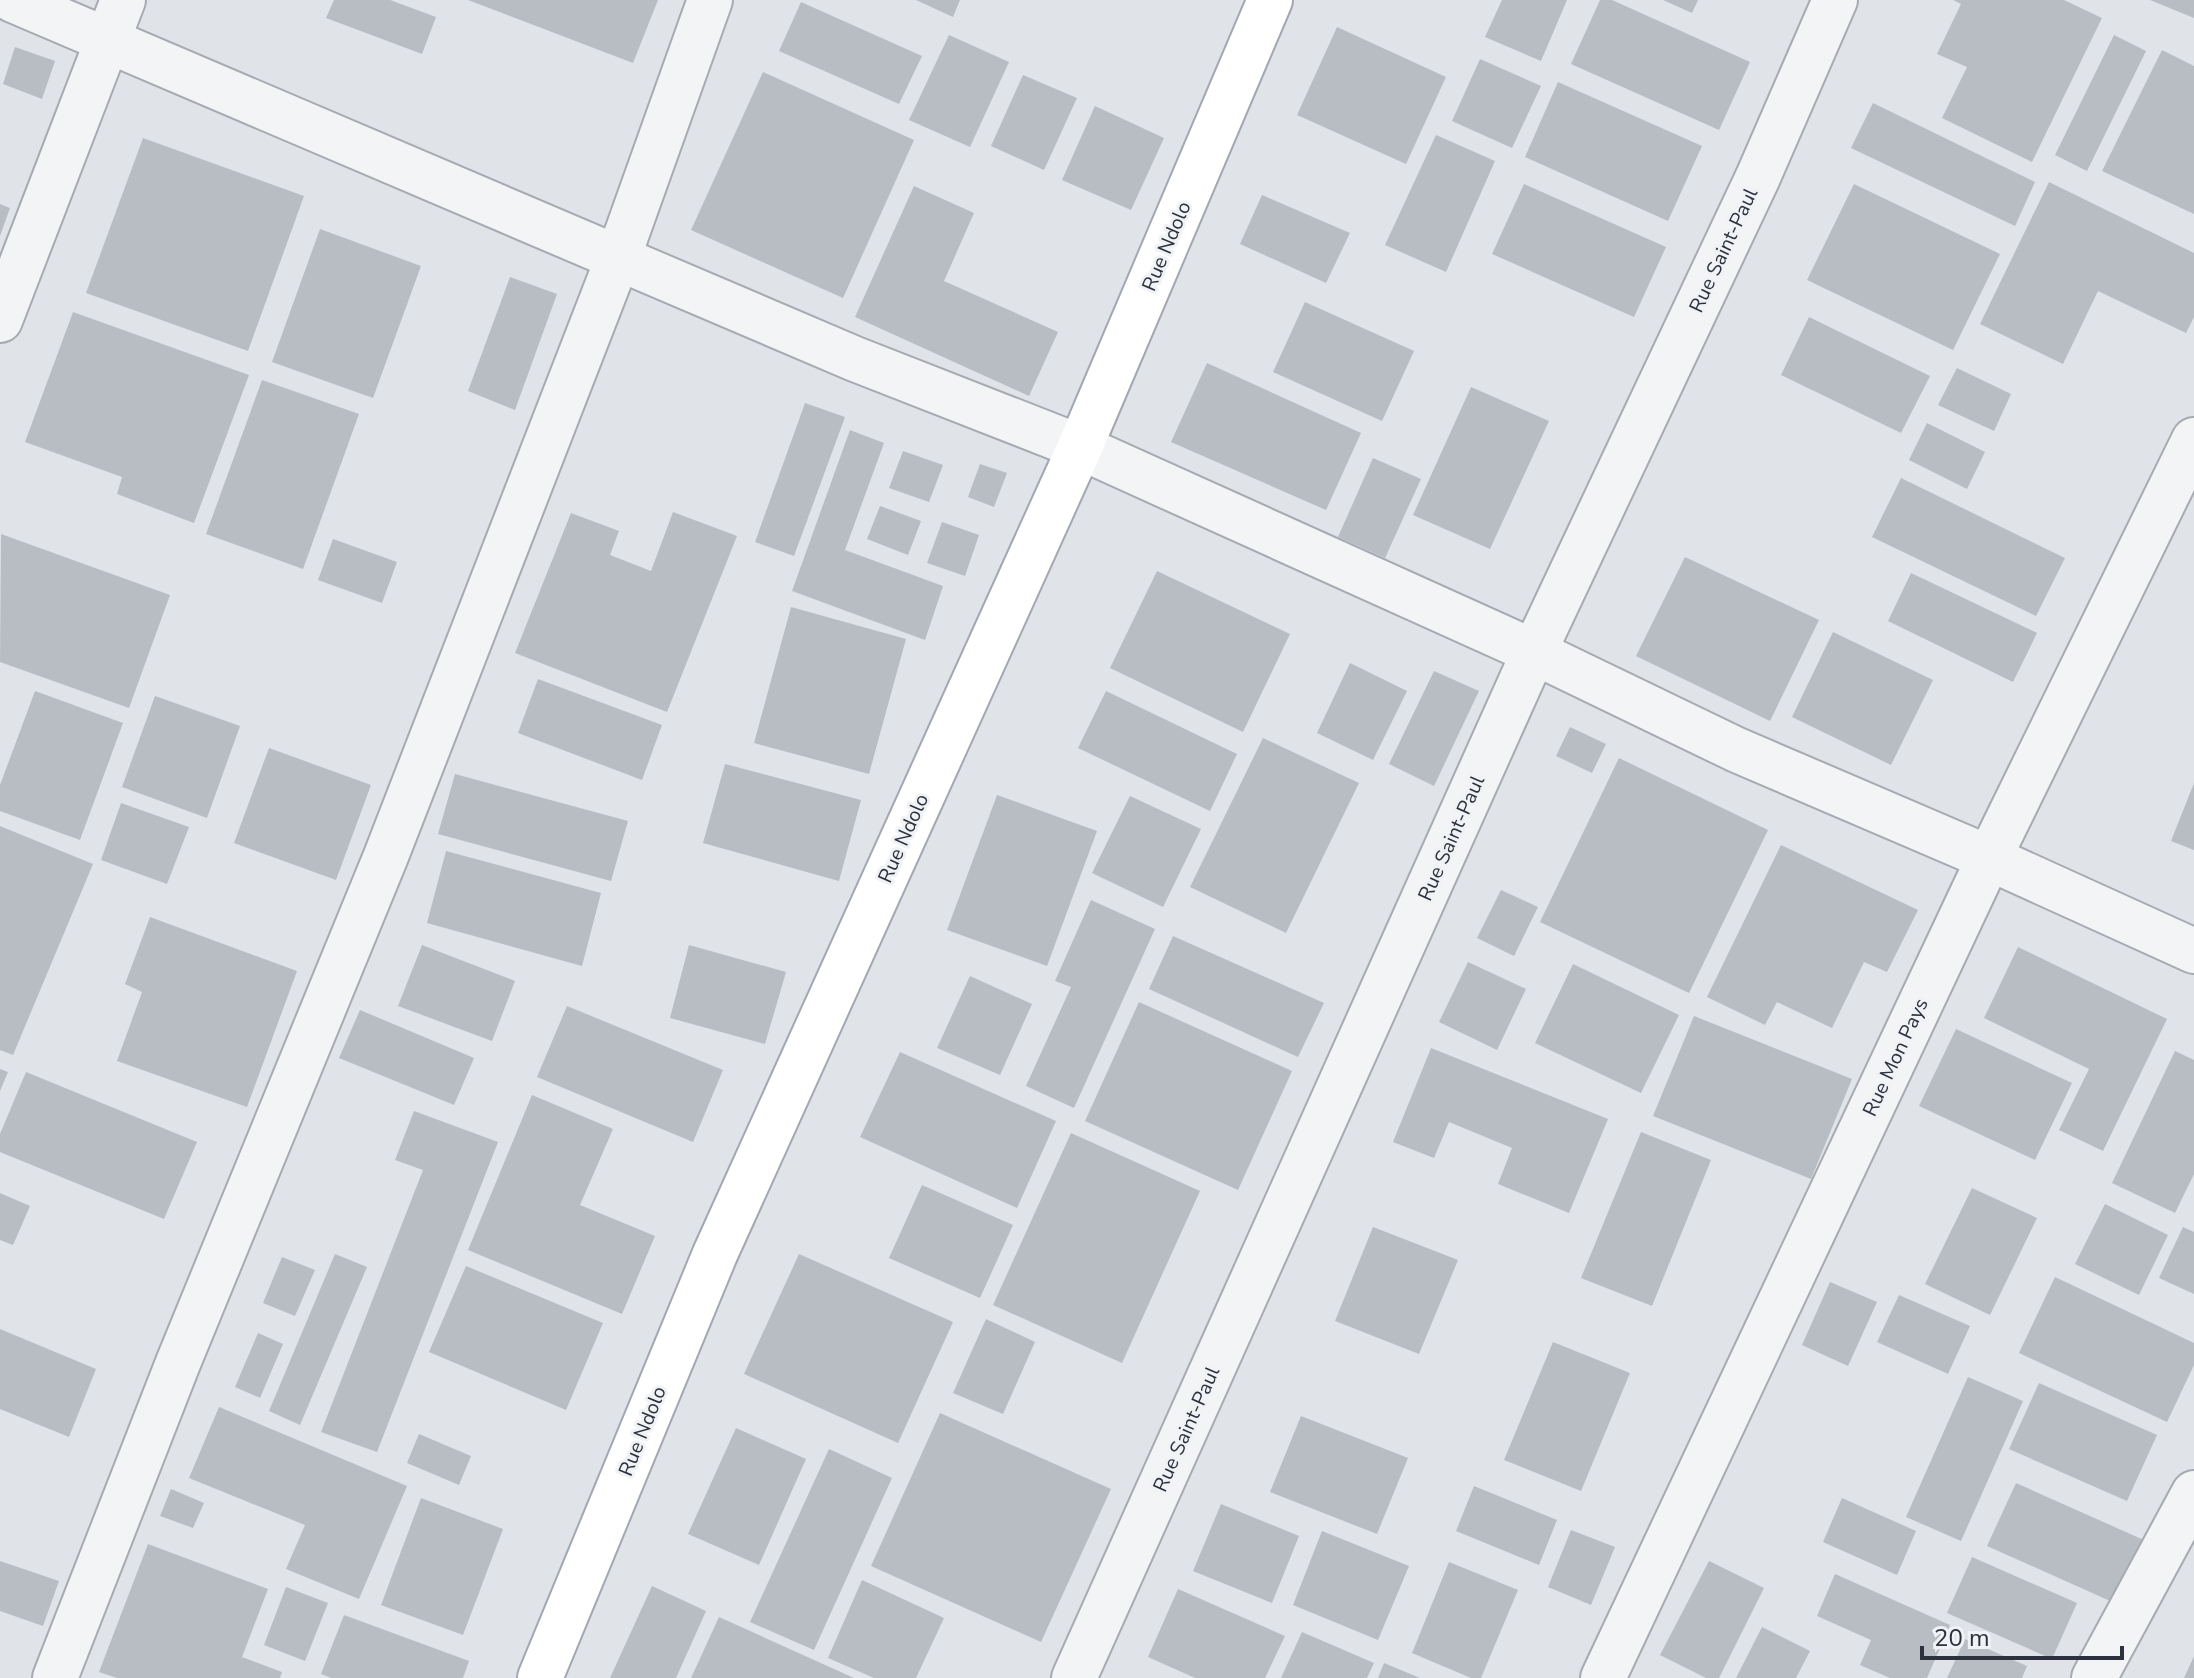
<svg xmlns="http://www.w3.org/2000/svg" width="2194" height="1678" viewBox="0 0 2194 1678" font-family="'Nunito Sans',sans-serif">
<style>
.building{fill:#b8bdc4}
.lines{fill:none;stroke-linecap:round;stroke-linejoin:round}
.minor-casing{stroke:#a6aab1;stroke-width:48}
.major-casing{stroke:#a1a8b2;stroke-width:48}
.minor{stroke:#f3f4f6;stroke-width:44}
.major{stroke:#fff;stroke-width:44}
.labels{text-anchor:middle;stroke-width:6;stroke-linejoin:round;paint-order:stroke}
.street-label{font-size:20px;fill:#2b323d;stroke:#f0f2f5}
</style>
<rect width="100%" height="100%" fill="#e0e3e7"/>
<g class="building">
<polygon points="334,0 390,0 436,17 422,54 326,18"/>
<polygon points="468,0 658,0 633,63"/>
<polygon points="916,0 960,0 953,17"/>
<polygon points="1502,0 1567,0 1541,61 1485,37"/>
<polygon points="1600,0 1612,0 1750,62 1719,130 1571,64"/>
<polygon points="1663,0 1698,0 1692,13"/>
<polygon points="1953,0 2064,0 2102,18 2032,162 1942,118 1967,67 1937,54 1961,4"/>
<polygon points="2150,0 2194,0 2194,18"/>
<polygon points="801,2 922,56 899,104 779,51"/>
<polygon points="1337,27 1446,77 1406,164 1297,115"/>
<polygon points="949,35 1009,62 970,147 909,120"/>
<polygon points="2114,35 2146,51 2087,171 2055,155"/>
<polygon points="15,47 55,61 42,99 3,84"/>
<polygon points="2162,50 2194,66 2194,214 2102,171"/>
<polygon points="1480,59 1541,86 1512,148 1452,121"/>
<polygon points="763,72 914,140 843,298 691,230"/>
<polygon points="1023,75 1077,98 1044,170 991,146"/>
<polygon points="1558,82 1702,146 1668,221 1525,157"/>
<polygon points="1873,103 2035,182 2015,226 1851,148"/>
<polygon points="1095,106 1164,138 1131,210 1062,180"/>
<polygon points="1436,135 1495,161 1446,272 1385,245"/>
<polygon points="143,138 304,196 248,351 86,293"/>
<polygon points="2049,182 2194,253 2194,317 2186,333 2098,291 2063,364 1980,324"/>
<polygon points="1524,184 1666,247 1634,317 1492,254"/>
<polygon points="1854,184 2000,254 1953,350 1807,280"/>
<polygon points="914,186 974,213 944,281 1058,332 1029,396 855,317"/>
<polygon points="1262,195 1350,233 1326,283 1240,244"/>
<polygon points="0,204 10,208 0,236"/>
<polygon points="320,229 421,266 373,398 272,362"/>
<polygon points="510,277 557,294 515,410 468,391"/>
<polygon points="1305,302 1414,351 1382,421 1273,372"/>
<polygon points="73,312 249,375 194,523 117,494 122,477 25,442"/>
<polygon points="1809,317 1930,376 1901,433 1781,375"/>
<polygon points="1207,363 1361,433 1326,510 1171,442"/>
<polygon points="1957,368 2011,394 1994,431 1938,405"/>
<polygon points="262,380 359,414 303,569 206,534"/>
<polygon points="1471,387 1549,421 1490,549 1413,515"/>
<polygon points="805,403 845,417 794,556 755,542"/>
<polygon points="1927,423 1985,452 1967,489 1909,460"/>
<polygon points="850,430 884,443 845,550 943,586 925,640 792,591"/>
<polygon points="903,451 943,465 929,502 889,488"/>
<polygon points="1373,458 1421,479 1385,558 1338,537"/>
<polygon points="980,464 1007,473 994,507 968,497"/>
<polygon points="1901,478 2065,558 2036,616 1872,537"/>
<polygon points="880,506 921,521 908,555 867,539"/>
<polygon points="673,512 737,536 667,712 515,653 571,513 619,531 610,555 651,571"/>
<polygon points="942,522 979,535 965,576 927,563"/>
<polygon points="1,534 170,595 129,708 0,662"/>
<polygon points="333,539 397,562 382,603 318,580"/>
<polygon points="1685,557 1819,620 1770,721 1636,656"/>
<polygon points="1157,571 1290,634 1243,732 1110,668"/>
<polygon points="1911,573 2037,633 2013,682 1888,621"/>
<polygon points="791,607 906,639 869,774 754,743"/>
<polygon points="1833,632 1933,680 1891,765 1792,717"/>
<polygon points="1350,663 1407,691 1373,760 1317,733"/>
<polygon points="1434,671 1479,691 1434,786 1389,764"/>
<polygon points="538,679 662,725 642,780 518,733"/>
<polygon points="35,691 123,723 80,840 0,811 0,785"/>
<polygon points="1106,691 1237,754 1210,811 1078,748"/>
<polygon points="155,696 240,726 207,818 122,787"/>
<polygon points="1570,727 1606,744 1592,773 1556,756"/>
<polygon points="1263,738 1359,783 1286,933 1190,887"/>
<polygon points="269,748 371,785 336,880 234,843"/>
<polygon points="1619,758 1768,830 1689,993 1540,922"/>
<polygon points="725,764 861,800 839,881 703,843"/>
<polygon points="455,774 628,821 611,881 438,834"/>
<polygon points="2194,783 2194,850 2171,841"/>
<polygon points="997,795 1097,831 1047,966 947,930"/>
<polygon points="1130,796 1201,829 1163,907 1092,873"/>
<polygon points="121,803 189,827 167,884 101,860"/>
<polygon points="0,826 93,864 13,1055 0,1050"/>
<polygon points="1781,845 1918,910 1887,972 1864,962 1832,1028 1777,1002 1765,1025 1707,997"/>
<polygon points="446,851 601,893 582,966 427,923"/>
<polygon points="1501,890 1538,907 1514,956 1477,938"/>
<polygon points="1091,900 1155,929 1074,1108 1026,1086 1071,987 1055,981"/>
<polygon points="150,917 297,971 247,1107 117,1061 142,992 125,984"/>
<polygon points="1173,936 1324,1003 1298,1057 1149,989"/>
<polygon points="422,945 515,981 492,1041 398,1006"/>
<polygon points="689,945 786,972 765,1044 670,1018"/>
<polygon points="2018,947 2167,1019 2103,1151 2059,1130 2089,1069 1984,1018"/>
<polygon points="1468,962 1526,989 1497,1050 1439,1022"/>
<polygon points="1573,964 1679,1015 1641,1093 1535,1043"/>
<polygon points="970,976 1032,1004 1000,1075 937,1048"/>
<polygon points="1139,1002 1292,1071 1238,1190 1085,1121"/>
<polygon points="567,1006 723,1070 693,1142 537,1077"/>
<polygon points="360,1010 474,1058 454,1105 339,1058"/>
<polygon points="1694,1016 1852,1079 1811,1179 1653,1116"/>
<polygon points="1956,1029 2072,1083 2035,1160 1919,1106"/>
<polygon points="1431,1048 1608,1119 1569,1213 1498,1184 1512,1148 1449,1122 1434,1158 1393,1142"/>
<polygon points="2175,1051 2194,1060 2194,1174 2175,1213 2112,1183"/>
<polygon points="900,1052 1056,1121 1017,1208 860,1137"/>
<polygon points="0,1069 8,1072 0,1091"/>
<polygon points="26,1072 197,1142 164,1219 0,1152 0,1134"/>
<polygon points="532,1095 613,1129 580,1205 655,1236 622,1314 468,1250"/>
<polygon points="414,1111 498,1142 377,1452 321,1432 423,1170 395,1160"/>
<polygon points="1641,1132 1711,1160 1652,1306 1581,1278"/>
<polygon points="1071,1133 1200,1191 1122,1363 993,1305"/>
<polygon points="922,1185 1013,1225 980,1298 889,1258"/>
<polygon points="1972,1188 2037,1218 1990,1315 1925,1284"/>
<polygon points="0,1193 30,1206 13,1245 0,1240"/>
<polygon points="2105,1204 2168,1235 2139,1295 2075,1264"/>
<polygon points="1373,1227 1458,1260 1419,1354 1335,1321"/>
<polygon points="2183,1227 2194,1232 2194,1294 2159,1278"/>
<polygon points="335,1254 367,1267 300,1425 269,1411"/>
<polygon points="799,1254 953,1322 898,1443 744,1374"/>
<polygon points="282,1257 315,1270 295,1316 263,1303"/>
<polygon points="466,1266 603,1323 566,1410 429,1352"/>
<polygon points="2055,1277 2194,1343 2194,1365 2167,1422 2019,1353"/>
<polygon points="1830,1282 1877,1302 1848,1366 1802,1345"/>
<polygon points="1899,1295 1970,1326 1948,1374 1877,1342"/>
<polygon points="986,1319 1035,1342 1003,1414 953,1393"/>
<polygon points="0,1329 96,1369 69,1437 0,1409"/>
<polygon points="258,1333 283,1344 260,1398 235,1387"/>
<polygon points="1553,1342 1630,1373 1581,1491 1504,1460"/>
<polygon points="1968,1377 2023,1401 1961,1541 1906,1517"/>
<polygon points="2039,1383 2157,1435 2127,1501 2009,1449"/>
<polygon points="219,1407 407,1486 359,1599 286,1569 305,1525 189,1478"/>
<polygon points="940,1413 1111,1489 1041,1642 871,1566"/>
<polygon points="1301,1416 1408,1458 1377,1534 1270,1492"/>
<polygon points="736,1428 806,1459 759,1565 688,1534"/>
<polygon points="419,1434 471,1456 459,1485 407,1463"/>
<polygon points="829,1449 892,1478 814,1650 750,1622"/>
<polygon points="2016,1483 2146,1541 2119,1605 1987,1546"/>
<polygon points="1474,1486 1557,1520 1539,1565 1456,1531"/>
<polygon points="171,1489 204,1503 193,1528 160,1516"/>
<polygon points="421,1498 503,1529 463,1635 381,1605"/>
<polygon points="1842,1498 1916,1531 1897,1575 1823,1542"/>
<polygon points="1221,1504 1299,1536 1272,1603 1193,1571"/>
<polygon points="1571,1530 1615,1547 1591,1605 1548,1587"/>
<polygon points="1322,1531 1409,1566 1378,1640 1293,1605"/>
<polygon points="148,1544 268,1589 242,1657 282,1672 280,1678 117,1678 99,1672"/>
<polygon points="1972,1557 2077,1603 2052,1659 1947,1613"/>
<polygon points="0,1561 59,1581 43,1626 0,1611"/>
<polygon points="1709,1561 1764,1588 1719,1678 1706,1678 1660,1655"/>
<polygon points="1449,1562 1518,1590 1481,1678 1471,1678 1412,1653"/>
<polygon points="1835,1574 1950,1625 1927,1678 1890,1678 1860,1665 1871,1640 1817,1616"/>
<polygon points="862,1580 944,1618 916,1678 874,1678 828,1658"/>
<polygon points="652,1586 706,1611 676,1678 610,1678"/>
<polygon points="286,1587 328,1603 305,1661 264,1645"/>
<polygon points="1178,1589 1285,1636 1265,1678 1195,1678 1148,1657"/>
<polygon points="344,1615 469,1661 463,1678 331,1678 321,1674"/>
<polygon points="719,1617 854,1678 691,1678"/>
<polygon points="1762,1627 1810,1651 1796,1678 1736,1678"/>
<polygon points="1302,1632 1374,1663 1367,1678 1281,1678"/>
<polygon points="1965,1639 2027,1666 2022,1678 1947,1678"/>
<polygon points="2194,1656 2194,1678 2184,1678"/>
<polygon points="1384,1663 1420,1678 1378,1678"/>
</g>
<g class="lines">
<g class="minor-casing">
<g id="minor">
<polyline points="13,0 855,359 1080,447 1534,652 1737,750 1989,858 2194,951"/>
<polyline points="0,320 123,0"/>
<polyline points="55,1678 178,1363 386,856 618,258 710,0"/>
<polyline points="1074,1678 1534,652 1758,177 1835,0"/>
<polyline points="1603,1678 1989,858 2194,440"/>
<polyline points="2094,1678 2194,1493"/>
</g>
</g>
<g class="major-casing">
<polyline id="major" points="540,1678 715,1254 1080,447 1270,0"/>
</g>
<use href="#minor" class="minor"/>
<use href="#major" class="major"/>
</g>
<g class="labels">
<g class="street-label">
<text transform="translate(1166 246) rotate(-67)" y="7">Rue Ndolo</text>
<text transform="translate(1723 250) rotate(-65)" y="7">Rue Saint-Paul</text>
<text transform="translate(903 838) rotate(-66)" y="7">Rue Ndolo</text>
<text transform="translate(1451 838) rotate(-66)" y="7">Rue Saint-Paul</text>
<text transform="translate(1895 1057) rotate(-65)" y="7">Rue Mon Pays</text>
<text transform="translate(1186 1429) rotate(-66)" y="7">Rue Saint-Paul</text>
<text transform="translate(642 1431) rotate(-68)" y="7">Rue Ndolo</text>
</g>
</g>
<path d="M1922 1646v12h200v-12" fill="none" stroke="#2b323d" stroke-width="4"/>
<text x="1934" y="1646" font-size="24" fill="#2b323d" stroke="#f0f2f5" stroke-width="6" paint-order="stroke">20 m</text>
</svg>
